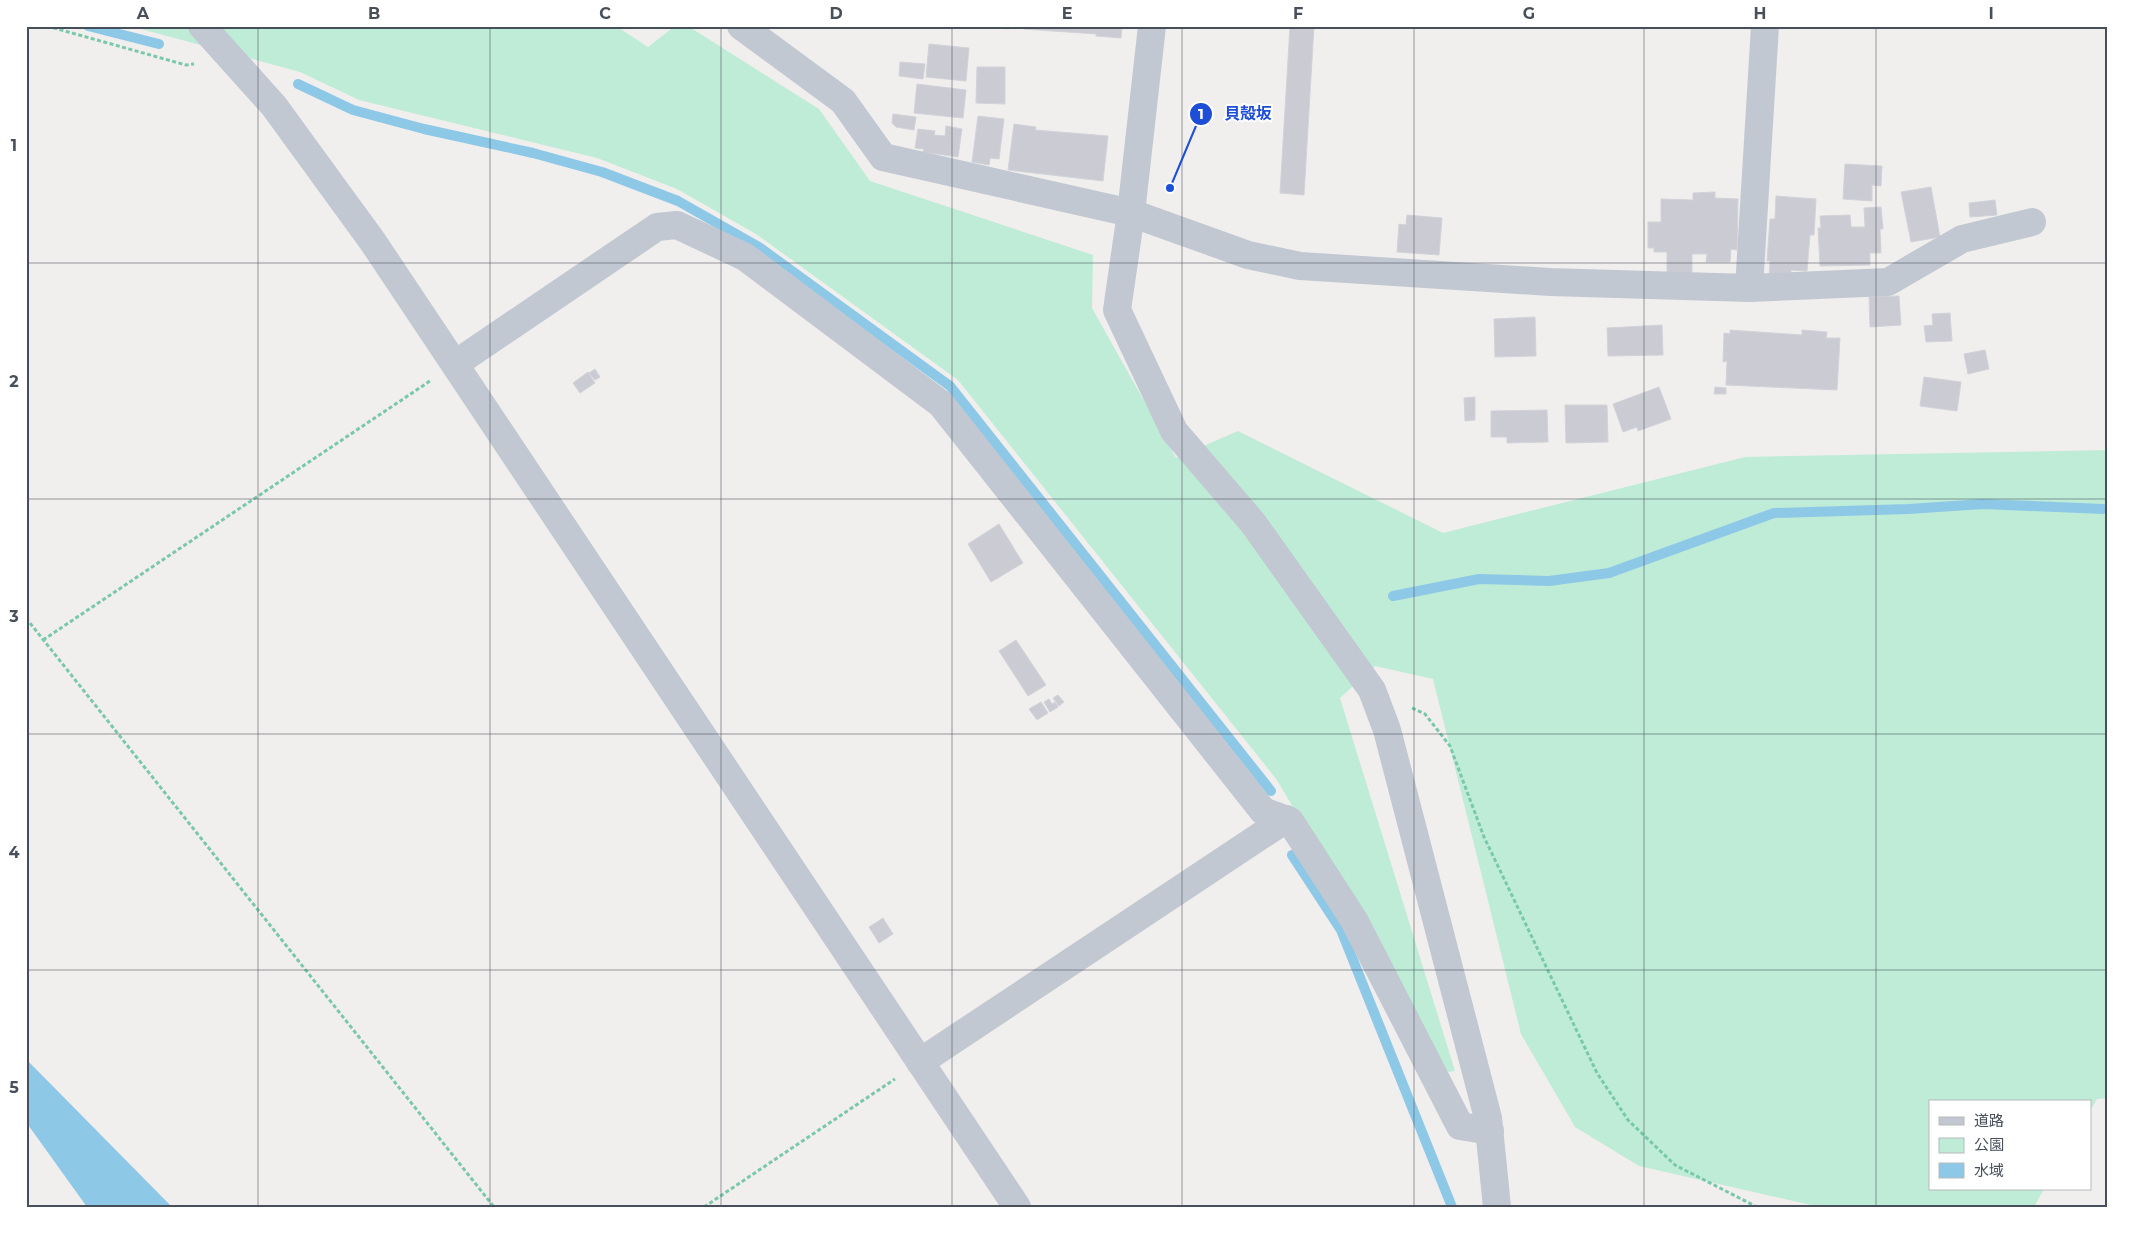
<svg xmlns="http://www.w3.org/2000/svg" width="2134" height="1233" viewBox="0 0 2134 1233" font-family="Montserrat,'Noto Sans JP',sans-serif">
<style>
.green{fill:#bfecd7}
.water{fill:#8ec8e7}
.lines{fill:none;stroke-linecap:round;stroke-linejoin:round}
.stream{stroke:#8ec8e7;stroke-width:10}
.building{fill:#cbccd3;stroke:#d2d3d9}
.path{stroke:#79c8ac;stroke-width:3;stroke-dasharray:4 2.5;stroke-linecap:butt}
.minor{stroke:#c2c8d2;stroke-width:28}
.tertiary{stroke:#c2c8d2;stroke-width:28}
.grid{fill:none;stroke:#474f5a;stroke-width:1;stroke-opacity:0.55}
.leader{fill:none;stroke:#1d4ed8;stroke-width:2}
.callout-dot{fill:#1d4ed8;stroke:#fff;stroke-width:2}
.mark-label{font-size:15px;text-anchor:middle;font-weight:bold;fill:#fff}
.callout-label{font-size:16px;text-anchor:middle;font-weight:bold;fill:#1d4ed8;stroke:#fff;stroke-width:4;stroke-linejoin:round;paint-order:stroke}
.neatline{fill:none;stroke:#474f5a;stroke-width:2}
.grid-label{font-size:16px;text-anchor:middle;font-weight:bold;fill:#474f5a}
</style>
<rect width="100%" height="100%" fill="#f1eeee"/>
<polygon class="green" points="130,26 616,26 648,47 675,26 688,26 819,109 870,181 1093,255 1092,308 1176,458 1238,431 1443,533 1745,457 2108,450 2108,1098 2097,1099 2090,1111 2090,1102 1930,1102 1930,1189 2044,1189 2034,1207 1820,1207 1639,1166 1575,1127 1521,1034 1433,679 1375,666 1340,698 1455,1071 1448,1072 1277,780 958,380 756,234 677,189 597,158 359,100 300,72"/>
<polygon class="water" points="26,1059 171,1206 172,1207 87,1207 26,1122"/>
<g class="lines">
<g class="stream">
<polyline points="88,26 159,44"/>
<polyline points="298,84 353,110 424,129 533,153 602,172 678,201 759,247 950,386 1271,791"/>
<polyline points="1393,596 1479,579 1549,581 1609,573 1774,513 1909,509 1983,504 2103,509"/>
<polyline points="1292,855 1341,930 1452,1207"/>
</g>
</g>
<g class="building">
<polygon points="983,26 1009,26 1009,29"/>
<polygon points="1024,26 1122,26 1121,38 1096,36 1096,34 1024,29"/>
<polygon points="1290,26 1314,26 1304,195 1280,193"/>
<polygon points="929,44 969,48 966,81 926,77"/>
<polygon points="900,62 925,64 923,79 899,76"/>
<polygon points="977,67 1005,67 1005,104 976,103"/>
<polygon points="917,84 966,90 963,118 914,113"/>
<polygon points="893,114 916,117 914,130 896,127 892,123"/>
<polygon points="978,116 1004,119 999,159 990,158 989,165 972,162"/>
<polygon points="1014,124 1036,127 1035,130 1108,136 1103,181 1008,170"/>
<polygon points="946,126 962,129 958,157 923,152 924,149 915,148 918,129 935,131 934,135 945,136"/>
<polygon points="1845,164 1882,166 1881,186 1872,185 1872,201 1843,199"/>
<polygon points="1931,187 1940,237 1911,242 1901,192"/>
<polygon points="1715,192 1715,198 1738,199 1737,250 1731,249 1730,262 1706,262 1707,254 1692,254 1692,274 1667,274 1667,252 1654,252 1654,248 1648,248 1648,222 1661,222 1661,199 1693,200 1693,193"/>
<polygon points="1776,196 1816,199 1814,235 1810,235 1807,271 1791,270 1791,278 1769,277 1770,261 1767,261 1770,219 1775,219"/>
<polygon points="1995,200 1997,215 1970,217 1969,203"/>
<polygon points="1881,207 1883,229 1880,229 1881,253 1870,253 1870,265 1820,266 1818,228 1821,228 1820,216 1850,215 1851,227 1865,227 1864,208"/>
<polygon points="1407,215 1442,218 1439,255 1397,252 1399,224 1406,225"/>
<polygon points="1899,296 1901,325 1870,327 1869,297"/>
<polygon points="1950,313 1952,341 1926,342 1924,326 1933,325 1932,314"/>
<polygon points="1535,317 1536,356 1495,357 1494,319"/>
<polygon points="1662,325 1663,355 1608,356 1607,328"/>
<polygon points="1730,330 1802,335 1802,330 1827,332 1826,338 1840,338 1837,390 1726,385 1727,361 1723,362 1724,333 1730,334"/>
<polygon points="1985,350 1989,369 1968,374 1964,354"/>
<polygon points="595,369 600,377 595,380 589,373"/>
<polygon points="588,372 595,383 580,393 573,383"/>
<polygon points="1924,377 1961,382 1957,411 1920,406"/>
<polygon points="1659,387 1671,419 1638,431 1637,427 1623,432 1613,404"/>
<polygon points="1715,387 1726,388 1726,394 1714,394"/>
<polygon points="1475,397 1475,420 1465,421 1464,398"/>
<polygon points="1565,405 1607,405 1608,442 1566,443"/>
<polygon points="1547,410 1548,442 1507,443 1507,437 1491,437 1491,411"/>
<polygon points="999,524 1023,563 991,582 968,544"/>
<polygon points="1016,640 1046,685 1028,696 999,651"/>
<polygon points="1058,695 1064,702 1059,706 1053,698"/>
<polygon points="1049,699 1052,704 1055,702 1058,707 1050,712 1044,702"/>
<polygon points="1041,702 1048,713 1037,720 1029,709"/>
<polygon points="883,918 893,934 879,943 869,927"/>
</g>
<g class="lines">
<g class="path">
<polyline points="47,26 186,65 194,64"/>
<polyline points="26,618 494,1207"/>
<polyline points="43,640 430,381"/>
<polyline points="1412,708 1425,714 1450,746 1484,837 1597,1073 1628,1120 1675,1165 1757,1207"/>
<polyline points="704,1207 895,1079"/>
</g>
<g class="minor">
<polyline points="741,26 843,101 883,157 1131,213 1248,255 1300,266 1550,282 1749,288 1888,282 1962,239 2032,222"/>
<polyline points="1152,26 1131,213 1117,310 1174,431 1253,523 1372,690 1387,730 1488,1118 1497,1207"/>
<polyline points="1749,288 1765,26"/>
<polyline points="455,364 657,227 677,225 745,257 941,404 1263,811 1290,821 1354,920 1460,1126 1490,1131"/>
<polyline points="920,1062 1286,819"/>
</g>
<polyline class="tertiary" points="202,26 274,106 373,242 1017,1207"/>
</g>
<path class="grid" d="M 258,26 L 258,1207M 490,26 L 490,1207M 721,26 L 721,1207M 952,26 L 952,1207M 1182,26 L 1182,1207M 1414,26 L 1414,1207M 1644,26 L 1644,1207M 1876,26 L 1876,1207M 26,263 L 2108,263M 26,499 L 2108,499M 26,734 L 2108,734M 26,970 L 2108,970"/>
<path class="leader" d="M1170 188L1201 114"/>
<g class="callout-dot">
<circle cx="1170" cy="188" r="5"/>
<circle cx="1201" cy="114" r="12"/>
</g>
<g class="mark-label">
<text x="1201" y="119">1</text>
</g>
<g class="callout-label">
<text x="1248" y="119">貝殻坂</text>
</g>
<rect width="2134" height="1233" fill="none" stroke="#ffffff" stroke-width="55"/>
<rect x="1929" y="1100" width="162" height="90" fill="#ffffff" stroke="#b5b9bd"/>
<rect x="1939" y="1117" width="25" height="8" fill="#c2c8d2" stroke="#b5b9bd"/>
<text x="1974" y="1126" font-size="15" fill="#474f5a">道路</text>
<rect x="1939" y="1138" width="25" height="15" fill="#bfecd7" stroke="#b5b9bd"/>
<text x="1974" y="1150" font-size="15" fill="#474f5a">公園</text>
<rect x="1939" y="1163" width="25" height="15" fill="#8ec8e7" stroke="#b5b9bd"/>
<text x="1974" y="1176" font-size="15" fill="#474f5a">水域</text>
<rect x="28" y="28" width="2078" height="1178" class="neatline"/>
<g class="grid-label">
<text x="143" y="19">A</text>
<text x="374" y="19">B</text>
<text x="605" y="19">C</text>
<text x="836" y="19">D</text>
<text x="1067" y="19">E</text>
<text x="1298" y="19">F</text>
<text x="1529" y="19">G</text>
<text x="1760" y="19">H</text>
<text x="1991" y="19">I</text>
<text x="14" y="151">1</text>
<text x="14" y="387">2</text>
<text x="14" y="622">3</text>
<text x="14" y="858">4</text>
<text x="14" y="1093">5</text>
</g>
</svg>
